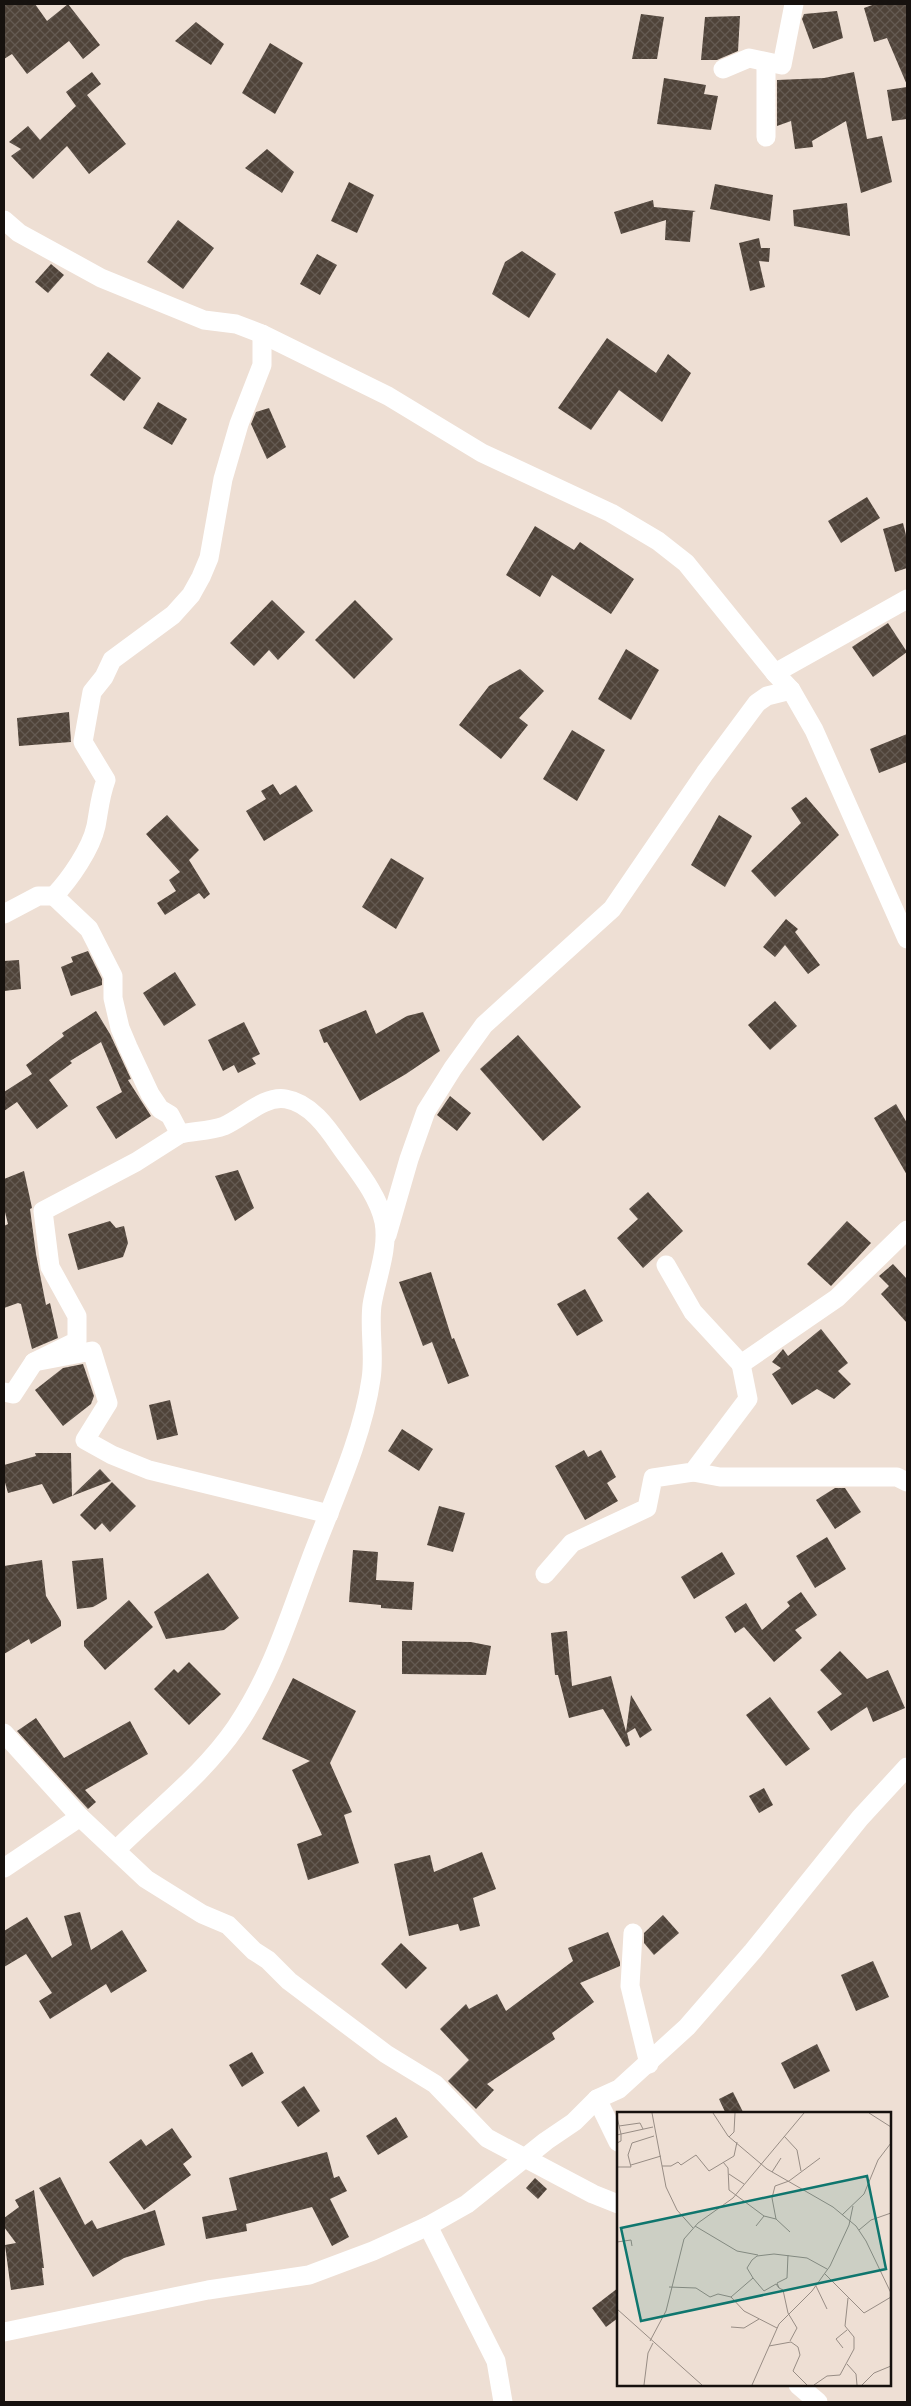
<svg xmlns="http://www.w3.org/2000/svg" width="911" height="2406" viewBox="0 0 911 2406" font-family="'Roboto Condensed',sans-serif">
<style>
.building{fill:url(#building-cross-hatch)}
.lines{fill:none;stroke-linecap:round;stroke-linejoin:round}
.street{stroke:#fff;stroke-width:19}
.inset-road{fill:none;stroke:#988d85;stroke-width:1}
.view{fill:#0f766e;fill-opacity:0.15;stroke:#0f766e;stroke-width:2.5}
.inset-edge{fill:none;stroke:#16110e;stroke-width:2.5}
</style>
<defs>
<pattern id="building-cross-hatch" width="8" height="8" patternUnits="userSpaceOnUse" patternTransform="scale(1.25)"><rect width="8" height="8" fill="#4f4339"/><path d="M0 0l8 8M0 8l8-8" fill="none" stroke="#645a52"/></pattern>
</defs>
<rect width="100%" height="100%" fill="#eedfd4"/>
<g class="building">
<polygon points="4,4 35,4 47,21 68,4 100,45 83,59 69,41 27,74 12,54 4,59"/>
<polygon points="875,4 907,4 907,85 887,38 874,42 864,8"/>
<polygon points="837,11 843,38 813,49 802,19 804,14"/>
<polygon points="641,14 664,17 657,59 632,59"/>
<polygon points="740,16 738,51 717,60 701,60 705,17"/>
<polygon points="196,22 224,44 211,65 175,41"/>
<polygon points="270,43 303,63 275,114 242,93"/>
<polygon points="92,72 101,84 87,95 126,144 89,174 67,146 33,179 11,156 21,149 9,142 28,126 40,140 76,106 66,92"/>
<polygon points="854,72 867,139 882,136 892,182 861,193 846,121 812,141 813,147 795,149 791,121 777,126 777,80 824,78"/>
<polygon points="664,78 706,85 704,94 718,96 711,130 657,124"/>
<polygon points="907,87 907,119 892,121 887,90"/>
<polygon points="267,149 294,172 282,193 245,168"/>
<polygon points="349,182 374,195 357,233 331,221"/>
<polygon points="715,184 773,195 770,221 710,209"/>
<polygon points="653,200 654,207 696,211 693,212 690,242 665,240 666,220 621,234 614,212"/>
<polygon points="847,203 850,236 794,226 793,210"/>
<polygon points="178,220 214,248 183,289 147,262"/>
<polygon points="759,238 761,248 770,248 769,262 759,261 765,287 750,291 739,243"/>
<polygon points="522,251 556,274 529,318 492,294 505,262"/>
<polygon points="317,254 337,265 320,295 300,284"/>
<polygon points="51,264 64,275 48,293 35,282"/>
<polygon points="607,338 656,373 668,354 691,373 662,422 619,390 591,430 558,408"/>
<polygon points="108,352 141,378 124,401 90,375"/>
<polygon points="158,402 187,419 172,445 143,428"/>
<polygon points="269,408 286,447 267,459 251,424 256,412"/>
<polygon points="867,497 880,518 841,543 828,521"/>
<polygon points="903,523 907,539 907,568 895,572 883,529"/>
<polygon points="535,526 574,550 580,542 634,579 611,614 552,575 540,597 506,575"/>
<polygon points="272,600 305,632 278,660 269,650 254,666 230,643"/>
<polygon points="355,600 393,639 354,679 315,640"/>
<polygon points="888,623 907,652 873,677 852,647"/>
<polygon points="626,649 659,670 631,720 598,699"/>
<polygon points="520,669 544,691 519,718 528,725 501,759 459,725 489,686"/>
<polygon points="69,712 71,742 19,746 17,718"/>
<polygon points="572,730 605,750 577,801 543,779"/>
<polygon points="907,734 907,762 879,773 870,749"/>
<polygon points="273,784 280,795 296,785 313,811 264,841 246,811 266,799 261,791"/>
<polygon points="806,797 839,835 775,897 751,871 801,823 791,808"/>
<polygon points="167,815 199,850 189,860 210,894 204,899 199,893 165,915 157,903 176,891 169,880 180,872 146,834"/>
<polygon points="719,815 752,836 725,887 691,865"/>
<polygon points="391,858 424,878 396,929 362,907"/>
<polygon points="786,919 798,929 795,932 820,965 808,974 785,945 775,957 763,947"/>
<polygon points="88,951 102,979 102,985 71,996 61,967 73,962 71,957"/>
<polygon points="19,960 21,989 4,991 4,961"/>
<polygon points="175,972 196,1005 164,1026 143,993"/>
<polygon points="775,1001 797,1026 770,1050 748,1025"/>
<polygon points="366,1010 376,1034 407,1016 423,1012 440,1051 406,1074 360,1101 327,1042 324,1043 319,1030"/>
<polygon points="96,1011 110,1034 131,1079 128,1080 151,1116 116,1139 96,1107 122,1092 101,1042 70,1061 72,1063 49,1080 68,1106 37,1129 17,1102 4,1111 4,1092 32,1074 26,1065 64,1036 62,1033"/>
<polygon points="244,1022 260,1054 252,1058 256,1064 238,1073 234,1065 223,1071 208,1040"/>
<polygon points="518,1035 581,1107 543,1141 480,1069"/>
<polygon points="450,1096 471,1113 457,1131 437,1115"/>
<polygon points="896,1104 907,1123 907,1175 874,1118"/>
<polygon points="238,1170 254,1208 235,1221 215,1176"/>
<polygon points="24,1171 32,1208 30,1209 36,1254 46,1305 50,1303 58,1338 32,1349 21,1304 18,1303 4,1308 4,1226 8,1224 4,1208 4,1179"/>
<polygon points="648,1192 683,1231 643,1268 617,1238 638,1219 629,1209"/>
<polygon points="110,1221 116,1228 124,1226 128,1243 123,1257 78,1270 68,1234"/>
<polygon points="847,1221 871,1243 831,1286 807,1264"/>
<polygon points="893,1264 907,1279 907,1323 881,1294 889,1286 879,1276"/>
<polygon points="431,1272 452,1339 454,1338 469,1376 448,1384 432,1342 423,1346 399,1282"/>
<polygon points="585,1289 603,1321 577,1336 557,1304"/>
<polygon points="821,1329 848,1363 838,1371 851,1384 834,1399 817,1389 792,1405 772,1374 781,1368 772,1362 783,1349 788,1356"/>
<polygon points="83,1364 94,1396 91,1404 63,1426 35,1390 63,1368"/>
<polygon points="170,1400 178,1435 157,1440 149,1405"/>
<polygon points="402,1429 433,1449 419,1471 388,1451"/>
<polygon points="584,1450 588,1457 601,1450 616,1477 607,1483 618,1501 585,1520 555,1466"/>
<polygon points="35,1453 71,1453 72,1496 53,1504 42,1484 8,1493 4,1479 4,1465 36,1456"/>
<polygon points="100,1469 111,1481 72,1496"/>
<polygon points="112,1482 136,1506 110,1532 102,1523 95,1530 80,1515"/>
<polygon points="835,1488 845,1488 861,1512 835,1529 816,1500"/>
<polygon points="439,1506 465,1513 453,1552 427,1545"/>
<polygon points="827,1537 846,1569 815,1588 796,1556"/>
<polygon points="353,1550 378,1552 376,1580 414,1582 412,1610 381,1608 381,1605 349,1602"/>
<polygon points="722,1552 735,1574 694,1599 681,1577"/>
<polygon points="103,1558 107,1599 93,1607 77,1609 72,1561"/>
<polygon points="42,1560 46,1596 61,1621 61,1626 31,1644 29,1639 4,1654 4,1566"/>
<polygon points="208,1573 239,1618 224,1630 166,1639 154,1612"/>
<polygon points="801,1592 817,1615 795,1630 802,1638 774,1662 744,1627 735,1633 725,1617 746,1603 762,1630 790,1606 787,1602"/>
<polygon points="129,1600 153,1627 105,1670 84,1646 84,1641"/>
<polygon points="567,1631 572,1686 611,1676 626,1732 631,1695 652,1730 640,1738 635,1728 627,1733 630,1745 626,1747 603,1709 569,1718 558,1675 555,1675 551,1633"/>
<polygon points="402,1641 471,1642 491,1646 486,1675 402,1674"/>
<polygon points="840,1651 867,1679 888,1670 905,1708 873,1722 867,1707 831,1731 817,1712 842,1694 820,1670"/>
<polygon points="189,1662 221,1694 189,1725 154,1689 174,1669 178,1673"/>
<polygon points="293,1678 356,1711 330,1763 352,1812 344,1815 359,1863 308,1880 297,1844 322,1835 292,1770 310,1761 262,1739"/>
<polygon points="770,1697 810,1749 786,1766 746,1715"/>
<polygon points="36,1718 64,1758 130,1721 148,1754 85,1790 96,1802 88,1809 17,1731"/>
<polygon points="764,1788 773,1805 759,1813 749,1796"/>
<polygon points="482,1852 496,1889 473,1898 480,1926 460,1931 458,1924 409,1936 394,1864 430,1855 434,1872"/>
<polygon points="80,1912 91,1950 122,1930 147,1971 111,1993 106,1984 50,2019 39,2001 52,1993 26,1954 4,1967 4,1931 27,1917 52,1958 72,1945 64,1916"/>
<polygon points="663,1915 679,1933 654,1955 644,1943 644,1933"/>
<polygon points="608,1932 620,1962 620,1966 580,1983 594,2002 552,2033 555,2039 487,2084 494,2090 476,2109 448,2081 469,2060 440,2029 466,2004 469,2009 497,1994 506,2011 573,1961 568,1948"/>
<polygon points="401,1943 427,1968 406,1989 381,1964"/>
<polygon points="873,1961 889,1997 856,2011 841,1975"/>
<polygon points="817,2044 830,2071 794,2089 781,2063"/>
<polygon points="252,2052 264,2073 242,2087 229,2065"/>
<polygon points="304,2086 320,2111 298,2127 281,2102"/>
<polygon points="733,2092 744,2114 726,2114 719,2099"/>
<polygon points="396,2117 408,2137 378,2155 366,2136"/>
<polygon points="172,2128 192,2157 183,2164 191,2175 144,2210 109,2162 141,2139 146,2146"/>
<polygon points="327,2152 334,2178 339,2176 347,2191 330,2199 349,2237 332,2246 312,2207 246,2224 247,2231 206,2239 202,2217 237,2210 229,2178"/>
<polygon points="60,2177 85,2225 92,2220 97,2229 155,2210 165,2245 124,2258 93,2277 39,2188"/>
<polygon points="535,2178 547,2189 538,2199 526,2188"/>
<polygon points="34,2190 44,2268 42,2268 44,2285 11,2290 5,2245 16,2243 4,2227 4,2218 19,2207 15,2200"/>
<polygon points="618,2288 618,2318 606,2327 592,2308"/>
</g>
<g class="lines">
<g class="street">
<polyline points="723,69 749,58 782,65 794,4"/>
<polyline points="766,137 766,62"/>
<polyline points="4,220 19,233 101,278 204,320 236,324 262,334 388,396 482,453 611,513 658,541 686,563 775,673 791,690 814,730 907,939"/>
<polyline points="775,673 907,599"/>
<polyline points="4,914 38,896 54,896"/>
<polyline points="180,1134 136,1162 43,1211 50,1267 77,1316 77,1341 34,1362 92,1351 108,1403 85,1440 112,1455 149,1470 329,1514"/>
<polyline points="387,1235 409,1159 426,1111 453,1068 484,1025 612,909 705,773 757,703 767,696 791,690"/>
<polyline points="666,1265 693,1312 741,1364 837,1298 907,1230"/>
<polyline points="4,1392 13,1394 34,1362"/>
<polyline points="693,1472 720,1477 897,1477 907,1482"/>
<polyline points="545,1574 572,1543 647,1508 653,1478 693,1472 748,1399 741,1364"/>
<polyline points="4,1733 80,1817 146,1879 202,1914 228,1925 254,1951 268,1960 289,1981 386,2054 435,2084 487,2138 593,2194 618,2204"/>
<path d="M 116,1850 C 156,1810 204,1774 236,1727 C 272,1674 288,1619 310,1561 C 331,1505 363,1437 371,1379 C 375,1355 369,1329 372,1305 C 376,1279 389,1249 384,1222 C 378,1194 356,1169 340,1146 C 327,1127 310,1103 286,1099 C 264,1095 243,1118 224,1126 C 211,1131 194,1131 180,1134 L 170,1115 L 160,1109 L 150,1094 L 128,1047 L 120,1028 L 113,998 L 113,976 L 89,929 L 54,896 C 70,879 91,849 96,826 C 99,810 100,796 106,780 L 83,742 L 92,692 L 104,677 L 112,660 L 173,615 L 191,595 L 201,577 L 209,558 L 223,479 L 239,424 L 262,365 L 262,334"/>
<polyline points="4,1868 80,1817"/>
<polyline points="633,1933 630,1986 649,2064"/>
<polyline points="597,2099 618,2142"/>
<polyline points="428,2226 496,2361 503,2402"/>
<polyline points="4,2332 208,2290 309,2275 373,2251 428,2226 467,2204 546,2141 574,2122 597,2099 619,2089 687,2027 753,1951 860,1818 907,1767"/>
<polyline points="798,2385 818,2402"/>
</g>
</g>
<g transform="translate(617 2112)">
<rect width="274" height="274" fill="#eedfd4"/>
<path class="inset-road" d="M 35,1 L 49,75 L 60,98 L 76,116M 96,1 L 111,24 L 150,57 L 216,95 L 239,114 L 249,129 L 274,181M 252,1 L 274,15M 0,5 L 4,22 L 0,23M 2,14 L 23,11 L 26,17M 167,24 L 180,38 L 184,59M 112,25 L 117,20 L 118,1M 0,31 L 4,29 L 4,22 L 36,15M 106,50 L 111,56 L 112,78 L 147,104 L 139,114M 14,53 L 44,44M 45,54 L 54,54 L 61,50 L 64,53 L 79,43 L 92,59 L 117,44 L 120,30M 0,55 L 14,55 L 11,43 L 15,31 L 37,24M 155,60 L 164,46M 112,62 L 127,72M 225,103 L 247,82 L 261,48 L 274,31M 147,104 L 159,107 L 173,120M 159,107 L 155,86 L 158,74 L 172,69 L 203,46M 78,114 L 120,139 L 141,143M 242,118 L 254,108 L 274,101M 0,130 L 14,128 L 15,134M 208,162 L 247,201 L 274,185M 136,166 L 147,179 L 159,172 L 162,176 L 160,171 L 170,166 L 171,143M 199,174 L 210,197M 52,175 L 79,176 L 93,185 L 101,182 L 114,185 L 136,166 L 130,156 L 135,148 L 140,144 L 157,142 L 190,146 L 210,157M 162,176 L 166,178 L 171,201 L 180,216 L 173,229M 114,185 L 127,199 L 160,216M 0,197 L 85,273M 114,215 L 127,216 L 142,207M 33,229 L 49,199 L 67,127 L 81,111 L 116,86 L 187,1M 152,234 L 174,230 L 181,235 L 183,243 L 176,259 L 190,273M 226,236 L 219,227 L 230,218M 230,252 L 239,262 L 240,273M 27,273 L 31,241 L 36,231M 135,273 L 162,212 L 195,179 L 213,154 L 232,113 L 236,94M 197,273 L 210,264 L 223,263 L 237,237 L 237,225 L 228,214 L 231,186M 245,273 L 257,261 L 274,254"/>
<path class="view" d="M 250,64 L 269,157 L 24,209 L 4,116 Z"/>
<rect width="274" height="274" class="inset-edge"/>
</g>
<rect width="911" height="2406" fill="none" stroke="#16110e" stroke-width="10"/>
</svg>
